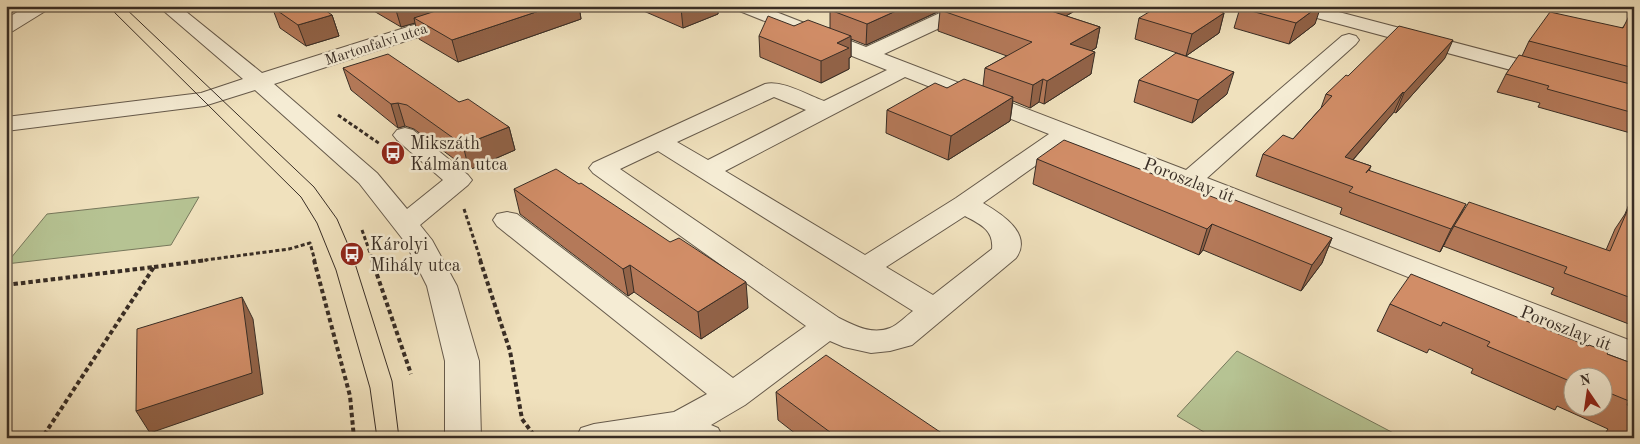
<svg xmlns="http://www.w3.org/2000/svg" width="1640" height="444" viewBox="0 0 1640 444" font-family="'Old Standard TT',serif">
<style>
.green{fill:#b6c393;stroke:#77785c}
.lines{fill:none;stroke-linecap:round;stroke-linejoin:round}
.minor-casing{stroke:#665a4b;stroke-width:2}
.path-far1{stroke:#382d25;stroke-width:3;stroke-dasharray:4 2.5;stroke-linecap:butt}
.path{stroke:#382d25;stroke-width:4;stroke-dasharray:4.5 3;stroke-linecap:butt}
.minor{fill:#f5ecd4;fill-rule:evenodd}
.tram{stroke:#382d25;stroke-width:1}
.wall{fill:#b47959;stroke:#382d25;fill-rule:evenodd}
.shaded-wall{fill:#926348;stroke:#382d25}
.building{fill:#d18d67;stroke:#382d25}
.labels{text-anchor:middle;stroke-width:5;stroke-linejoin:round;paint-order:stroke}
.far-street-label{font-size:15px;fill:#382d25;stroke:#f5ecd4}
.poi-label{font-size:18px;fill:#382d25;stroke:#f5ecd4;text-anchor:start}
.street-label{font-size:18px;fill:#382d25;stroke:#f5ecd4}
</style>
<rect width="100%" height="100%" fill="#f0e1bd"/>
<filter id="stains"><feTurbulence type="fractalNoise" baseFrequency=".004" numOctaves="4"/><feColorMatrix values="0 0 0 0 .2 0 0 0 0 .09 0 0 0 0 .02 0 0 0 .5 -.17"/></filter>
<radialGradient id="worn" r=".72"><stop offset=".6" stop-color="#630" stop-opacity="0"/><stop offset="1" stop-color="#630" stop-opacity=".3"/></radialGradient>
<g class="green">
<polygon points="199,197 171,245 6,264 47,214"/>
<polygon points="1237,351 1403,438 1214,438 1177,416"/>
</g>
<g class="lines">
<g class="minor-casing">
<g id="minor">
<polygon points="27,6 49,6 47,10 13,31 6,33 6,19"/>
<polygon points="158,6 179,6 262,73 474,6 503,6 501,10 274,84 377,173 407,209 443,180 397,140 393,135 397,130 405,128 413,130 468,175 472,180 468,185 420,225 432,240 457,286 479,361 481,438 445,438 445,361 427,286 405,242 359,183 255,90 204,106 6,131 6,117 201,93 243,79"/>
<path d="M 735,6 L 761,6 L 866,47 L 955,6 L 980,6 L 978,10 L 884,54 L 1186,170 L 1342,36 L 1349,34 L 1356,36 L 1359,40 L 1356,44 L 1207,178 L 1634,342 L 1634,367 L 1069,142 L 983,203 C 1002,214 1033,234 1016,258 L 912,345 L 890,351 L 871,353 L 844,347 L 830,341 L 745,405 L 711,425 L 718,428 L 723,438 L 576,438 L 581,428 L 594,424 L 674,412 L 707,394 L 497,226 L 493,220 L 497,214 L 507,212 L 517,214 L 733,378 L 806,326 L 593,173 L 589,168 L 593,163 L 765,84 C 783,80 807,95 824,101 L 887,70 L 737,10 ZM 905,77 L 1049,134 L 956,198 L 865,255 L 725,171 ZM 774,97 L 806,110 L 708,160 L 677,142 ZM 658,151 L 913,311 C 906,316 898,325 890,328 C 872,335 855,326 839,318 L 620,169 ZM 965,216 C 980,224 994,230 992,249 L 933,295 L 886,267 Z"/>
<polygon points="1285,6 1316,6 1556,69 1559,74 1556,79 1548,80 1287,10"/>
</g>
</g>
<g class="path-far1">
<polyline points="338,115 380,144"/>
<polyline points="464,209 481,261"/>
<polyline points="362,230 373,261"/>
<polyline points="198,261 289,249 310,243 315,261"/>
</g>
<g class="path">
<polyline points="314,260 350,396 354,438"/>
<polyline points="372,260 411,374"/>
<polyline points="480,260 510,351 522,419 536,438"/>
<polyline points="154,267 207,260"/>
<polyline points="6,285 154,267 42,438"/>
</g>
<use href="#minor" class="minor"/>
<g class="tram">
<polyline points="108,6 301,197 317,223 336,270 370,388 377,438"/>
<polyline points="123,6 314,187 337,219 352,254 392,381 399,438"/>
</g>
</g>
<g class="wall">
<polygon points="367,6 579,6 581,19 458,62 419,39 415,23 401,27 367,7"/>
<polygon points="632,6 718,6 718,14 683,28"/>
<polygon points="839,6 1083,6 1066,16 1100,27 1096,48 1091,51 1091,74 1044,104 1039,102 1030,108 1013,101 1010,121 948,160 886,133 887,110 947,88 983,86 985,68 1007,56 938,31 940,11 866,45 851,39 851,57 849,58 849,69 821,83 760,57 759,36 794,26 830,28 830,10"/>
<polygon points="272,7 332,15 339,36 306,46 280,28"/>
<polygon points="1240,8 1315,24 1289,44 1234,28"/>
<polygon points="1224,13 1219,33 1186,56 1135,39 1139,18"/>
<polygon points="1634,15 1634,134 1538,107 1540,103 1497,92 1506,74 1522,56 1529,41 1622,28"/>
<polygon points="1445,58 1396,113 1394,112 1353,160 1371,166 1369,171 1461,215 1606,250 1615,229 1625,214 1634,192 1634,326 1551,294 1554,288 1443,246 1445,243 1440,252 1340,214 1342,208 1256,176 1263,154 1293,139 1321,108 1326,94 1348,76"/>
<polygon points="343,68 459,102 509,127 515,150 469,170 414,129 405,126 398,128 351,90"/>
<polygon points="1139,80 1227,94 1192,123 1134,102"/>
<polygon points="1037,159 1231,204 1332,238 1322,263 1301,291 1203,250 1199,255 1033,184"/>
<polygon points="514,189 748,308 701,339 634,292 628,296 520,214"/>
<path d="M 1390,304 L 1607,354 L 1634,364 L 1634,438 L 1618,438 L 1606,432 L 1608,429 L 1557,406 L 1555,410 L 1471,373 L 1473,369 L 1429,349 L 1427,353 L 1377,331 ZM 1572,376 L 1602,376 L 1602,406 L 1572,406 Z"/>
<polygon points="776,392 949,438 801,438 778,420"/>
</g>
<g class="shaded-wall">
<polygon points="396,6 467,6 414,18 415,23 401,27 395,7"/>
<polygon points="554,6 579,6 581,19 458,62 452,40"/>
<polygon points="684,6 718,6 718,14 683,28 681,8"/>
<polygon points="907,6 950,6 866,45 867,24"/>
<polygon points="1050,6 1083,6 1042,30 1045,9"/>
<polygon points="1319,6 1321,6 1315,24 1289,44 1296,23"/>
<polygon points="1224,13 1219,33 1186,56 1192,34"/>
<polygon points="332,15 339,36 306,46 298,25"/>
<polygon points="1100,27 1096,48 1066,65 1070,44"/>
<polygon points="851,36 851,57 849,58 849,69 821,83 821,61 837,43"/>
<polygon points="1453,40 1445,58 1396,113 1404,93"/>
<polygon points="1095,52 1091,74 1044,104 1047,81"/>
<polygon points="1234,72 1227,94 1192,123 1198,100"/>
<polygon points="1043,79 1039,102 1030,108 1033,85"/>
<polygon points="1403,92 1394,112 1337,178 1345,157"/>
<polygon points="1013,97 1010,121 948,160 951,136"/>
<polygon points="398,103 405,126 398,128 391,104"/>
<polygon points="509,127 515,150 469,170 463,145"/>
<polygon points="1466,204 1455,226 1454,226 1440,252 1451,229"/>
<polygon points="1212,224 1203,250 1199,255 1207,229"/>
<polygon points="1332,238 1322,263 1301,291 1312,265"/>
<polygon points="630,265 634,292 628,296 623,269"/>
<polygon points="746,282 748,308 701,339 698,312"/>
<polygon points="242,297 253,319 263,394 150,433 136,411"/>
</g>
<g class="building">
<polygon points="275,6 319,6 332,15 298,25 272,7"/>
<polygon points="451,6 554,6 452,40 414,18"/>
<polygon points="839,6 907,6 867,24 830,10"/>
<polygon points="949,6 1050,6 1045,9 1100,27 1070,44 1095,52 1047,81 1043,79 1033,85 985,68 1032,42 940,10"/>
<polygon points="1159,6 1201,6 1224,13 1192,34 1139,18"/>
<polygon points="1242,6 1319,6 1296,23 1240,8"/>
<polygon points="1550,12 1623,28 1630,14 1634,15 1634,68 1529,41"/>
<polygon points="768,16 794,26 808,20 851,36 837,43 849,48 821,61 759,36"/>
<polygon points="1399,26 1453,40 1404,93 1403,92 1345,157 1371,166 1366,173 1368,170 1466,204 1451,229 1349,192 1353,187 1263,154 1283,135 1293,139 1332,96 1326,94 1346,75 1348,76"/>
<polygon points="1176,53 1234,72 1198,100 1139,80"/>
<polygon points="388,54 459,102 468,99 509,127 463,145 407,105 398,103 391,104 343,68"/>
<polygon points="1519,55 1634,85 1634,113 1547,89 1549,86 1506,74"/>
<polygon points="964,79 1013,97 951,136 887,110 935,83 947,88"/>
<polygon points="1064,140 1231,204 1235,200 1332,238 1312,265 1212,224 1207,229 1037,159"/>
<polygon points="556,169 579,184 581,183 670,242 679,238 746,282 698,312 630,265 623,269 514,189"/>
<polygon points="1469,202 1610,251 1628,209 1631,210 1634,204 1634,299 1564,273 1567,267 1454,226"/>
<polygon points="1411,274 1588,346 1589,345 1608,352 1607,354 1634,364 1634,407 1627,405 1629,401 1602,390 1602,376 1572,376 1572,382 1487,346 1490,342 1443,322 1441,326 1390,304"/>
<polygon points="242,297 252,373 136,411 137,329"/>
<polygon points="826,355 949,438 838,438 776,392"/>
</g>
<defs>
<g id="bus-disc" transform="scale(1.25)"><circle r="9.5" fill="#8f2418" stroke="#f5ecd4"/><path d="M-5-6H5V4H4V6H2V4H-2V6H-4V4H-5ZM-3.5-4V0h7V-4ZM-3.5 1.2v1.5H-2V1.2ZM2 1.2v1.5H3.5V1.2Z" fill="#fff"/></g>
</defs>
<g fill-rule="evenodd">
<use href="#bus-disc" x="393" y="153"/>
<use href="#bus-disc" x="352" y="254"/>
</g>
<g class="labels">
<g class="far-street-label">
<text transform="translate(376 44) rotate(-18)" y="5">Martonfalvi utca</text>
</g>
<g class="poi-label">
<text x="410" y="149">Mikszáth<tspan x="410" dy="21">Kálmán utca</tspan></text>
<text x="370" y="250">Károlyi<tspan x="370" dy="21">Mihály utca</tspan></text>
</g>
<g class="street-label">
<text transform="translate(1189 180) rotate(21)" y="6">Poroszlay út</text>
<text transform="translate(1566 328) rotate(21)" y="6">Poroszlay út</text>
</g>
</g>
<rect width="1640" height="444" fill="none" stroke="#f0e1bd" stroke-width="25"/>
<rect x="8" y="8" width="1625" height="429" fill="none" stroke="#382d25" stroke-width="2.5"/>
<rect x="12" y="12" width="1615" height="419" fill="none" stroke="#382d25"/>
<g transform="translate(1588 392) rotate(347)"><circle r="24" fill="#f5ecd4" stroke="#a9a08e"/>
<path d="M0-4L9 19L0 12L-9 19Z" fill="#8f2418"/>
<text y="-8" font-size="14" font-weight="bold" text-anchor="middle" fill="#382d25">N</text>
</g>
<rect width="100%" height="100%" filter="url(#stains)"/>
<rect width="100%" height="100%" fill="url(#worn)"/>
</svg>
